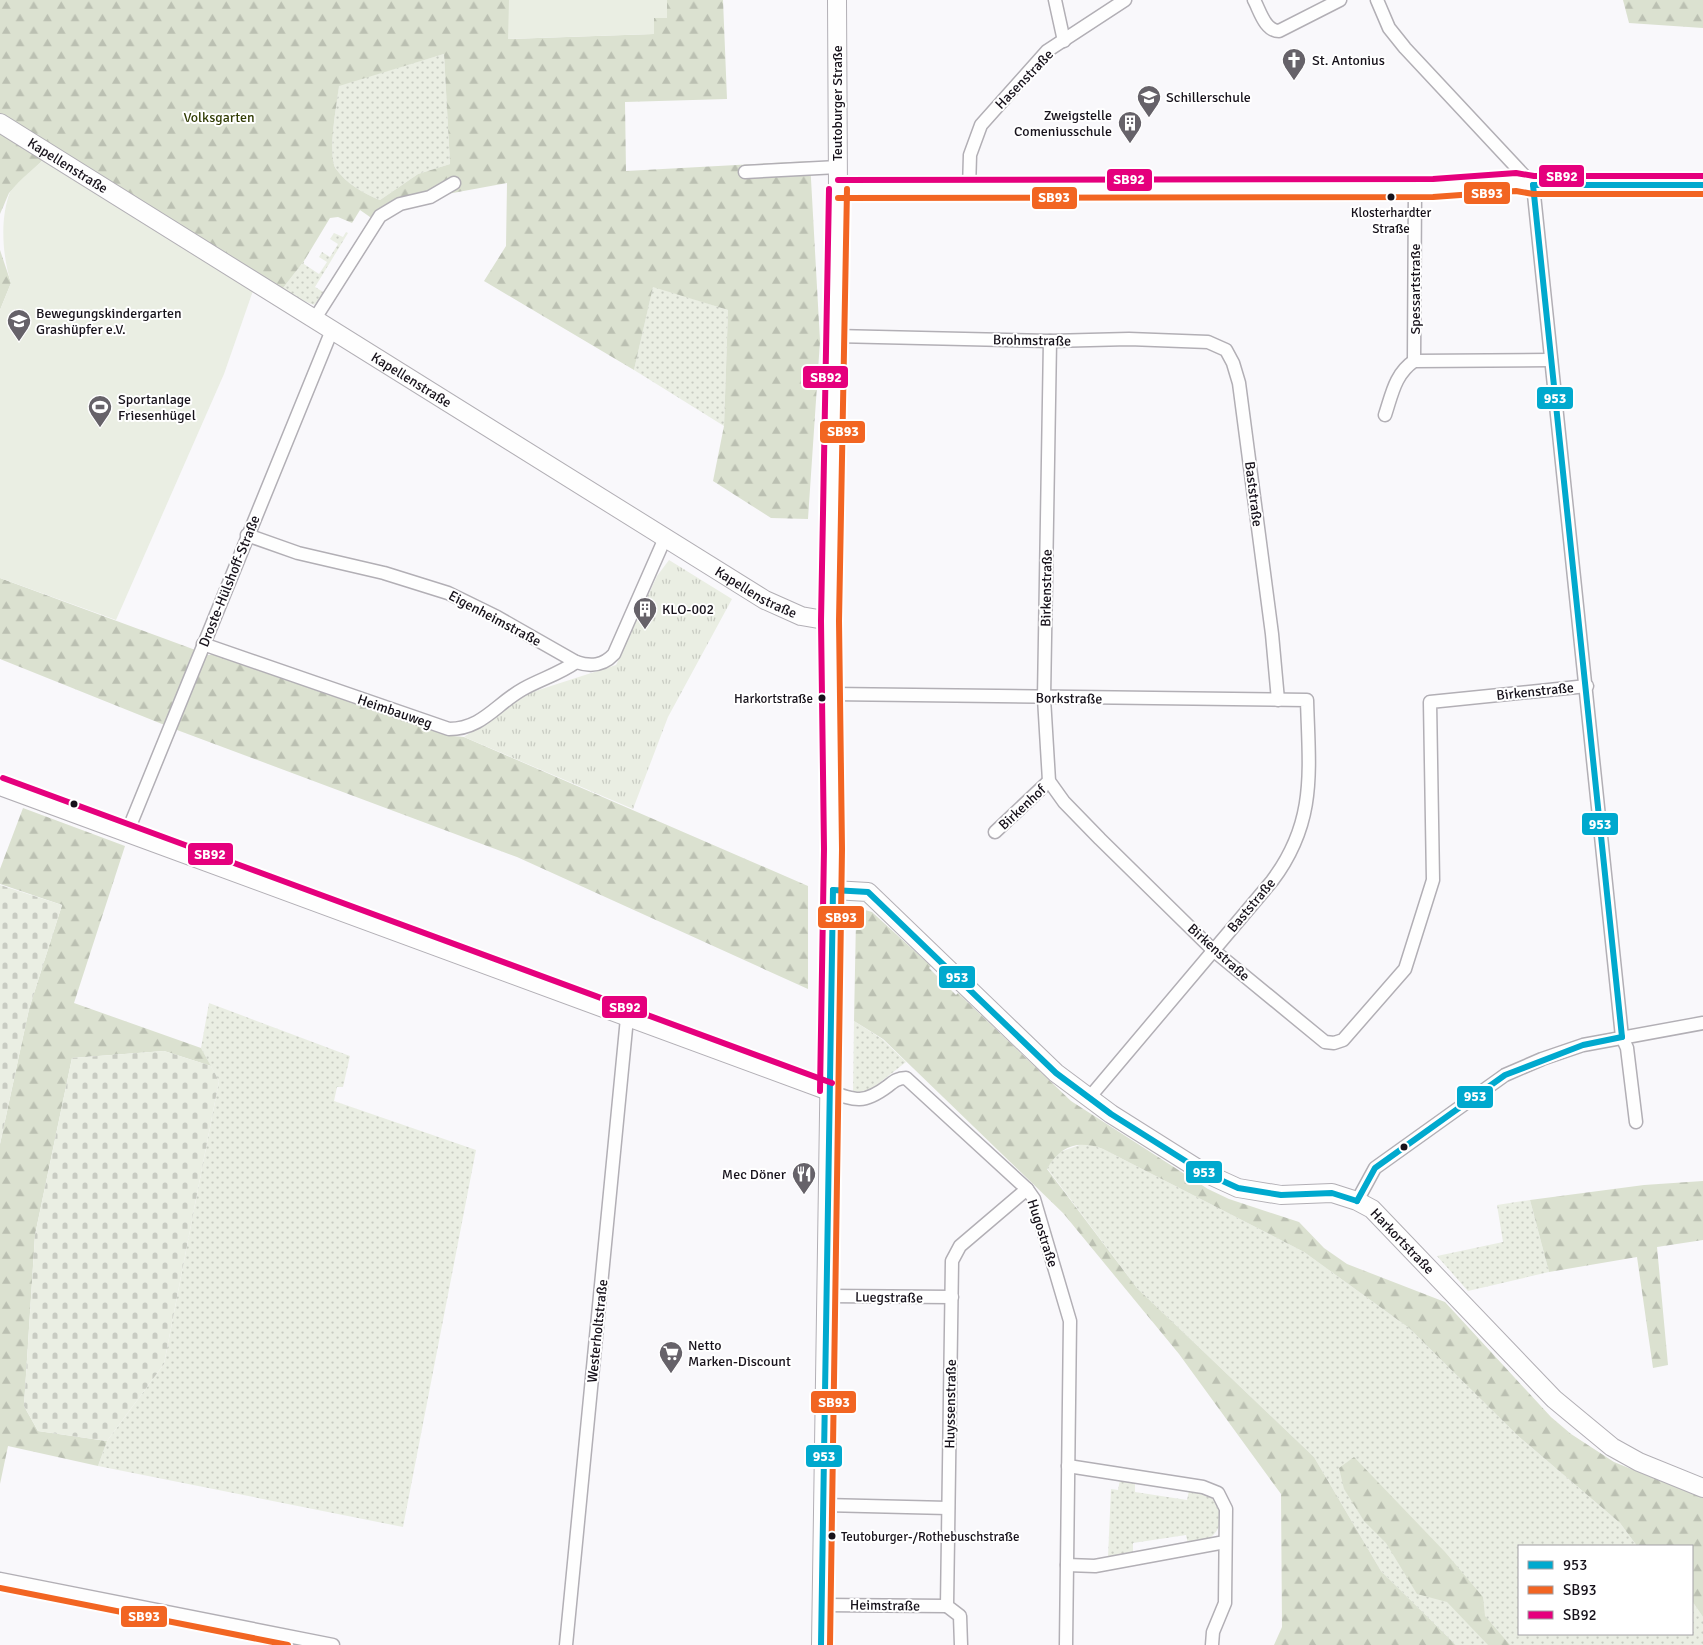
<svg xmlns="http://www.w3.org/2000/svg" width="1703" height="1645" viewBox="0 0 1703 1645" font-family="Signika,sans-serif">
<style>
.grass{fill:url(#grass-dots)}
.forest{fill:url(#forest-firs);fill-rule:evenodd}
.cemetery{fill:url(#cemetery-stones)}
.park{fill:url(#park-tufts)}
.garden{fill:#eaeee3}
.lines{fill:none;stroke-linecap:round;stroke-linejoin:round}
.street-casing{stroke:#b2afb5;stroke-width:15}
.secondary-casing{stroke:#b2afb5;stroke-width:20}
.street{stroke:#fefefe;stroke-width:12}
.secondary{stroke:#fefefe;stroke-width:18}
.bus-1-casing{stroke:#fff;stroke-width:10}
.bus-2-casing{stroke:#fff;stroke-width:10}
.bus-3-casing{stroke:#fff;stroke-width:10}
.bus-1{stroke:#00a9ce;stroke-width:6}
.bus-2{stroke:#f26522;stroke-width:6}
.bus-3{stroke:#e5007d;stroke-width:6}
.bus-dot{fill:#17121b;stroke:#fff;stroke-width:2}
.labels{text-anchor:middle;stroke-width:4;stroke-linejoin:round;paint-order:stroke}
.bus-label{font-size:13px;fill:#17121b;stroke:#fff}
.poi-label{font-size:14px;fill:#17121b;stroke:#fff;text-anchor:start}
.street-label{font-size:14px;fill:#17121b;stroke:#fff}
.park-label{font-size:14px;fill:#323d05;stroke:#fff}
.line-badge{stroke:#fff;stroke-width:2}
.badge-label{font-size:14px;text-anchor:middle;font-weight:bold;fill:#fff}
</style>
<defs>
<pattern id="grass-dots" width="8" height="8" patternUnits="userSpaceOnUse" patternTransform="scale(1.25)"><rect width="8" height="8" fill="#eaeee3"/><path d="M2 2h.1M6 6h.1" fill="none" stroke="#c8cbc2" stroke-width="1.8" stroke-linecap="round"/></pattern>
<pattern id="forest-firs" width="22" height="20" patternUnits="userSpaceOnUse" patternTransform="scale(1.25)"><rect width="22" height="20" fill="#dbe1d0"/><path d="M5 1l3.5 6h-7zM16 11l3.5 6h-7z" fill="#bbc0b2"/></pattern>
<pattern id="cemetery-stones" width="16" height="16" patternUnits="userSpaceOnUse" patternTransform="scale(1.25)"><rect width="16" height="16" fill="#eaeee3"/><path d="M2 7V4a2 2 0 0 1 4 0v3zM10 15v-3a2 2 0 0 1 4 0v3z" fill="#c8cbc2"/></pattern>
<pattern id="park-tufts" width="24" height="20" patternUnits="userSpaceOnUse" patternTransform="scale(1.25)"><rect width="24" height="20" fill="#eaeee3"/><path d="M3 7l-1-3M5 7V3M7 7l1-3M15 17l-1-3M17 17v-4M19 17l1-3" fill="none" stroke="#c8cbc2"/></pattern>
</defs>
<rect width="100%" height="100%" fill="#f9f8fb"/>
<g class="grass">
<path d="M 444,54 L 450,164 L 418,174 L 380,200 C 364,194 346,183 336,169 C 327,156 337,103 339,85 Z"/>
<polygon points="346,232 348,233 315,287 325,293 314,305 280,292 304,261 304,264 319,274 327,262 319,257 322,252 330,257 338,244 330,239 334,233 343,237"/>
<polygon points="653,286 728,310 724,426 634,370"/>
<polygon points="209,1003 350,1056 343,1087 337,1087 334,1101 476,1150 403,1527 98,1466 107,1441 164,1364 219,1081 201,1048"/>
<polygon points="854,1021 882,1039 906,1062 869,1091 853,1096"/>
<polygon points="1085,1143 1103,1149 1304,1252 1409,1328 1517,1435 1620,1523 1637,1546 1519,1546 1519,1634 1692,1634 1692,1601 1703,1617 1703,1645 1456,1645 1381,1571 1314,1457 1137,1288 1047,1168 1057,1153"/>
<polygon points="1530,1200 1549,1272 1468,1291 1437,1256 1503,1242 1497,1205"/>
<path d="M 1120,1480 L 1135,1482 L 1135,1492 L 1187,1500 L 1189,1491 C 1197,1492 1205,1492 1212,1498 C 1224,1508 1223,1528 1211,1537 C 1205,1542 1195,1543 1188,1544 L 1186,1535 L 1133,1543 L 1133,1553 L 1108,1557 L 1111,1489 L 1118,1490 Z"/>
</g>
<g class="forest">
<path d="M 0,0 L 509,0 L 509,39 L 653,34 L 654,18 L 667,18 L 667,0 L 723,0 L 727,99 L 625,102 L 626,171 L 810,161 L 820,341 L 808,519 L 771,518 L 713,481 L 724,426 L 728,310 L 653,287 L 634,370 L 484,281 L 506,246 L 507,183 L 431,197 L 384,219 L 380,224 L 360,210 L 352,223 L 338,217 L 330,218 L 304,261 L 280,292 L 46,157 L 9,193 L 0,214 ZM 444,54 L 450,164 L 418,174 L 380,200 C 364,194 346,183 336,169 C 327,156 337,103 339,86 Z"/>
<polygon points="1623,0 1703,0 1703,28 1629,23"/>
<polygon points="0,250 11,283 0,310"/>
<polygon points="0,578 209,655 217,653 453,736 464,737 808,886 808,989 517,857 177,730 0,659"/>
<polygon points="23,808 125,846 74,1003 201,1048 211,1066 164,1051 72,1058 35,1235 24,1406 38,1431 107,1441 98,1466 8,1446 0,1484 0,1144 29,1009 62,905 0,884 0,869"/>
<path d="M 865,910 L 872,912 L 931,966 L 929,968 L 956,995 L 958,993 L 1071,1101 L 1208,1189 L 1229,1199 L 1299,1222 L 1324,1248 L 1347,1264 L 1445,1302 L 1551,1417 L 1571,1434 L 1614,1462 L 1703,1498 L 1703,1617 L 1692,1601 L 1692,1546 L 1637,1546 L 1620,1523 L 1517,1435 L 1409,1328 L 1304,1252 L 1103,1149 C 1078,1140 1061,1145 1047,1169 L 1137,1288 L 1314,1457 L 1381,1571 L 1456,1645 L 1274,1645 L 1282,1627 L 1281,1494 L 1179,1354 L 1063,1213 L 883,1039 L 854,1021 L 856,919 L 859,913 Z"/>
<polygon points="1703,1181 1703,1240 1657,1247 1668,1365 1653,1368 1637,1257 1549,1272 1530,1200 1644,1185"/>
<polygon points="1354,1457 1445,1552 1483,1597 1485,1616 1510,1645 1488,1645 1447,1602 1417,1594 1386,1543 1364,1521 1344,1489 1339,1468"/>
</g>
<g class="cemetery">
<polygon points="0,885 62,905 29,1009 0,1144"/>
<polygon points="164,1051 211,1066 219,1081 164,1364 107,1441 38,1431 24,1406 35,1235 72,1058"/>
</g>
<polygon class="park" points="669,560 732,599 668,717 633,809 464,737 523,695 616,665 657,576"/>
<g class="garden">
<polygon points="509,0 667,0 667,18 654,18 654,34 508,39"/>
<path d="M 46,157 L 255,285 L 224,374 L 116,620 L 0,578 L 0,310 L 11,283 C 2,255 0,218 10,192 C 20,179 35,168 46,157 Z"/>
</g>
<g class="lines">
<g class="street-casing">
<g id="street">
<polyline points="1055,0 1064,41"/>
<path d="M 1254,0 C 1260,11 1265,31 1279,31 L 1340,0"/>
<polyline points="1377,0 1389,28 1405,48 1533,185 1622,1037 1627,1048 1636,1122"/>
<polyline points="745,172 838,167"/>
<polyline points="969,189 970,155 981,125 1047,51 1125,0"/>
<polyline points="314,320 380,216 400,204 430,197 454,183"/>
<polyline points="835,336 1050,341 1129,339 1208,342 1226,350 1233,363 1239,383 1272,634 1278,700"/>
<polyline points="1050,341 1044,698 1049,781 1064,802 1100,839 1213,950 1325,1042 1334,1043 1343,1040 1405,969 1433,880 1430,702 1587,686"/>
<polyline points="1414,361 1415,188"/>
<path d="M 1385,415 C 1392,394 1395,374 1414,361 L 1551,360"/>
<path d="M 247,535 L 298,553 L 384,573 L 448,593 L 497,617 L 576,662 C 591,667 603,666 614,654 L 665,538"/>
<path d="M 203,644 L 449,729 C 482,729 496,704 523,689 C 541,679 559,674 576,662"/>
<path d="M 831,694 L 1307,700 C 1309,771 1317,821 1272,881 L 1089,1098"/>
<polyline points="995,832 1049,781"/>
<polyline points="127,833 332,330"/>
<path d="M 829,1091 C 856,1101 864,1104 888,1086 C 894,1081 898,1078 906,1078 L 1027,1189 L 1034,1199 L 1070,1321 L 1066,1645"/>
<polyline points="1357,1201 1375,1168 1505,1075 1542,1059 1583,1045 1703,1023"/>
<polyline points="827,1296 952,1297"/>
<polyline points="1068,1466 1203,1487 1218,1493 1226,1509 1225,1603 1213,1632 1212,1645"/>
<polyline points="824,1505 948,1508"/>
<polyline points="1067,1565 1095,1566 1225,1542"/>
<polyline points="0,1579 333,1645"/>
<polyline points="822,1605 947,1606"/>
<polyline points="566,1645 627,1018"/>
<polyline points="961,1645 960,1616 947,1606 952,1261 960,1246 1027,1189"/>
</g>
</g>
<g class="secondary-casing">
<g id="secondary">
<path id="s1" d="M 0,123 L 765,600 L 801,616 L 830,621"/>
<polyline points="838,189 1433,188 1516,182 1533,185 1703,185"/>
<polyline points="0,786 829,1091"/>
<path id="s2" d="M 833,890 L 868,892 L 1056,1073 L 1111,1114 L 1203,1172 L 1238,1188 L 1281,1195 L 1332,1193 L 1357,1201 L 1372,1209 L 1554,1399 L 1612,1447 L 1639,1462 L 1703,1488"/>
<polyline points="821,1645 833,849 830,621 838,189 837,0"/>
</g>
</g>
<use href="#street" class="street"/>
<use href="#secondary" class="secondary"/>
<g class="bus-1-casing">
<g id="bus-1">
<polyline points="1533,185 1622,1037"/>
<polyline points="1533,185 1703,185"/>
<polyline points="833,890 868,892 1056,1073 1111,1114 1203,1172 1238,1188 1281,1195 1332,1193 1357,1201"/>
<polyline points="1357,1201 1375,1168 1505,1075 1583,1045 1622,1037"/>
<polyline points="821,1645 833,890"/>
</g>
</g>
<g class="bus-2-casing">
<g id="bus-2">
<polyline points="838,198 1433,197 1516,191 1533,194 1703,194"/>
<polyline points="0,1588 288,1645"/>
<polyline points="830,1645 842,849 839,621 847,189"/>
</g>
</g>
<g class="bus-3-casing">
<g id="bus-3">
<polyline points="838,180 1433,179 1516,173 1534,176 1703,176"/>
<polyline points="3,778 832,1083"/>
<polyline points="820,1091 824,849 821,621 829,189"/>
</g>
</g>
<use href="#bus-1" class="bus-1"/>
<use href="#bus-2" class="bus-2"/>
<use href="#bus-3" class="bus-3"/>
</g>
<defs>
<g id="church-pin" transform="scale(1.25)"><path d="M0 17L-7.5 6A9.5 9.5 0 1 1 7.5 6Z" fill="#666269" stroke="#fff"/><path d="M-1.2-6h2.4v3.5h3.3v2.4h-3.3V6h-2.4V-.1h-3.3v-2.4h3.3Z" fill="#fff"/></g>
<g id="school-pin" transform="scale(1.25)"><path d="M0 17L-7.5 6A9.5 9.5 0 1 1 7.5 6Z" fill="#666269" stroke="#fff"/><path d="M0-5L7-2L0 1L-7-2ZM-4 1L0 2.5L4 1V4Q0 6-4 4Z" fill="#fff"/></g>
<g id="building-pin" transform="scale(1.25)"><path d="M0 17L-7.5 6A9.5 9.5 0 1 1 7.5 6Z" fill="#666269" stroke="#fff"/><path d="M-4-6H4V6H1V3H-1V6H-4ZM-2.5-4.3h1.7v1.8h-1.7ZM.8-4.3h1.7v1.8H.8ZM-2.5-1h1.7V.8h-1.7ZM.8-1h1.7V.8H.8Z" fill="#fff"/></g>
<g id="stadium-pin" transform="scale(1.25)"><path d="M0 17L-7.5 6A9.5 9.5 0 1 1 7.5 6Z" fill="#666269" stroke="#fff"/><path d="M0-5a6.5 5 0 1 0 0 10a6.5 5 0 1 0 0-10ZM-3.5-1.8h7v3.6h-7Z" fill="#fff"/></g>
<g id="restaurant-pin" transform="scale(1.25)"><path d="M0 17L-7.5 6A9.5 9.5 0 1 1 7.5 6Z" fill="#666269" stroke="#fff"/><path d="M-5-6h1v4h1v-4h1v4h1v-4h1v5L-1.5 .5V6h-2V.5L-5-1ZM5-6V6H3V1.5H1.5Q1.5-4 5-6Z" fill="#fff"/></g>
<g id="supermarket-pin" transform="scale(1.25)"><path d="M0 17L-7.5 6A9.5 9.5 0 1 1 7.5 6Z" fill="#666269" stroke="#fff"/><path d="M-6-5.5h2.5l.6 2H6L4.5 2H-2.5L-4.4-4H-6ZM-1.5 3.2a1.3 1.3 0 1 0 .1 0ZM3 3.2a1.3 1.3 0 1 0 .1 0Z" fill="#fff"/></g>
</defs>
<g fill-rule="evenodd">
<use href="#church-pin" x="1294" y="60"/>
<use href="#school-pin" x="1149" y="97"/>
<use href="#building-pin" x="1130" y="123"/>
<use href="#school-pin" x="19" y="321"/>
<use href="#stadium-pin" x="100" y="407"/>
<use href="#building-pin" x="645" y="609"/>
<use href="#restaurant-pin" x="804" y="1174"/>
<use href="#supermarket-pin" x="671" y="1353"/>
</g>
<g class="bus-dot">
<circle cx="1391" cy="197" r="4.5"/>
<circle cx="822" cy="698" r="4.5"/>
<circle cx="74" cy="804" r="4.5"/>
<circle cx="1404" cy="1147" r="4.5"/>
<circle cx="832" cy="1536" r="4.5"/>
</g>
<g class="labels">
<g class="bus-label">
<text x="1391" y="217">Klosterhardter<tspan x="1391" dy="16">Straße</tspan></text>
<text x="813" y="703" text-anchor="end">Harkortstraße</text>
<text x="841" y="1541" text-anchor="start">Teutoburger-/Rothebuschstraße</text>
</g>
<g class="poi-label">
<text x="1312" y="65">St. Antonius</text>
<text x="1166" y="102">Schillerschule</text>
<text x="1112" y="120" text-anchor="end">Zweigstelle<tspan x="1112" dy="16">Comeniusschule</tspan></text>
<text x="36" y="318">Bewegungskindergarten<tspan x="36" dy="16">Grashüpfer e.V.</tspan></text>
<text x="118" y="404">Sportanlage<tspan x="118" dy="16">Friesenhügel</tspan></text>
<text x="662" y="614">KLO-002</text>
<text x="786" y="1179" text-anchor="end">Mec Döner</text>
<text x="688" y="1350">Netto<tspan x="688" dy="16">Marken-Discount</tspan></text>
</g>
<g class="street-label">
<text transform="translate(1024 79) rotate(-46)" y="5">Hasenstraße</text>
<text transform="translate(837 103) rotate(-90)" y="5">Teutoburger Straße</text>
<text dy="5" stroke="none"><textPath href="#s1" startOffset="80">Kapellenstraße</textPath></text>
<text transform="translate(1415 289) rotate(-90)" y="5">Spessartstraße</text>
<text transform="translate(1032 340) rotate(1)" y="5">Brohmstraße</text>
<text dy="5" stroke="none"><textPath href="#s1" startOffset="485">Kapellenstraße</textPath></text>
<text transform="translate(1254 494) rotate(83)" y="5">Baststraße</text>
<text transform="translate(229 581) rotate(-68)" y="5">Droste-Hülshoff-Straße</text>
<text transform="translate(1046 588) rotate(-89)" y="5">Birkenstraße</text>
<text dy="5" stroke="none"><textPath href="#s1" startOffset="890">Kapellenstraße</textPath></text>
<text transform="translate(495 618) rotate(28)" y="5">Eigenheimstraße</text>
<text transform="translate(1535 691) rotate(-6)" y="5">Birkenstraße</text>
<text transform="translate(1069 698) rotate(1)" y="5">Borkstraße</text>
<text transform="translate(395 711) rotate(19)" y="5">Heimbauweg</text>
<text transform="translate(1022 807) rotate(-43)" y="5">Birkenhof</text>
<text transform="translate(1251 905) rotate(-50)" y="5">Baststraße</text>
<text transform="translate(1219 952) rotate(42)" y="5">Birkenstraße</text>
<text transform="translate(1043 1233) rotate(72)" y="5">Hugostraße</text>
<text dy="5" stroke="none"><textPath href="#s2" startOffset="694">Harkortstraße</textPath></text>
<text transform="translate(889 1297) rotate(1)" y="5">Luegstraße</text>
<text transform="translate(597 1331) rotate(-84)" y="5">Westerholtstraße</text>
<text transform="translate(950 1404) rotate(-89)" y="5">Huyssenstraße</text>
<text transform="translate(885 1605) rotate(1)" y="5">Heimstraße</text>
</g>
<g class="park-label">
<text x="219" y="122">Volksgarten</text>
</g>
</g>
<g class="line-badge">
<rect x="1538" y="164" width="47" height="24" rx="5" fill="#e5007d"/>
<rect x="1106" y="168" width="47" height="24" rx="5" fill="#e5007d"/>
<rect x="1463" y="181" width="48" height="24" rx="5" fill="#f26522"/>
<rect x="1031" y="186" width="47" height="24" rx="5" fill="#f26522"/>
<rect x="802" y="365" width="47" height="24" rx="5" fill="#e5007d"/>
<rect x="1536" y="386" width="38" height="24" rx="5" fill="#00a9ce"/>
<rect x="819" y="420" width="47" height="24" rx="5" fill="#f26522"/>
<rect x="1581" y="812" width="38" height="24" rx="5" fill="#00a9ce"/>
<rect x="187" y="842" width="47" height="24" rx="5" fill="#e5007d"/>
<rect x="817" y="905" width="48" height="24" rx="5" fill="#f26522"/>
<rect x="938" y="965" width="38" height="24" rx="5" fill="#00a9ce"/>
<rect x="601" y="995" width="47" height="24" rx="5" fill="#e5007d"/>
<rect x="1456" y="1085" width="38" height="24" rx="5" fill="#00a9ce"/>
<rect x="1185" y="1160" width="38" height="24" rx="5" fill="#00a9ce"/>
<rect x="810" y="1390" width="47" height="24" rx="5" fill="#f26522"/>
<rect x="805" y="1444" width="38" height="24" rx="5" fill="#00a9ce"/>
<rect x="120" y="1605" width="48" height="23" rx="5" fill="#f26522"/>
</g>
<g class="badge-label">
<text x="1562" y="181">SB92</text>
<text x="1129" y="184">SB92</text>
<text x="1487" y="198">SB93</text>
<text x="1054" y="202">SB93</text>
<text x="826" y="382">SB92</text>
<text x="1555" y="403">953</text>
<text x="843" y="436">SB93</text>
<text x="1600" y="829">953</text>
<text x="210" y="859">SB92</text>
<text x="841" y="922">SB93</text>
<text x="957" y="982">953</text>
<text x="625" y="1012">SB92</text>
<text x="1475" y="1101">953</text>
<text x="1204" y="1177">953</text>
<text x="834" y="1407">SB93</text>
<text x="824" y="1461">953</text>
<text x="144" y="1621">SB93</text>
</g>
<rect x="1518" y="1545" width="175" height="90" fill="#ffffff" stroke="#a2a0a4"/>
<rect x="1528" y="1561" width="25" height="8" fill="#00a9ce" stroke="#a2a0a4"/>
<text x="1563" y="1570" font-size="15" fill="#17121b">953</text>
<rect x="1528" y="1586" width="25" height="8" fill="#f26522" stroke="#a2a0a4"/>
<text x="1563" y="1595" font-size="15" fill="#17121b">SB93</text>
<rect x="1528" y="1611" width="25" height="8" fill="#e5007d" stroke="#a2a0a4"/>
<text x="1563" y="1620" font-size="15" fill="#17121b">SB92</text>
</svg>
